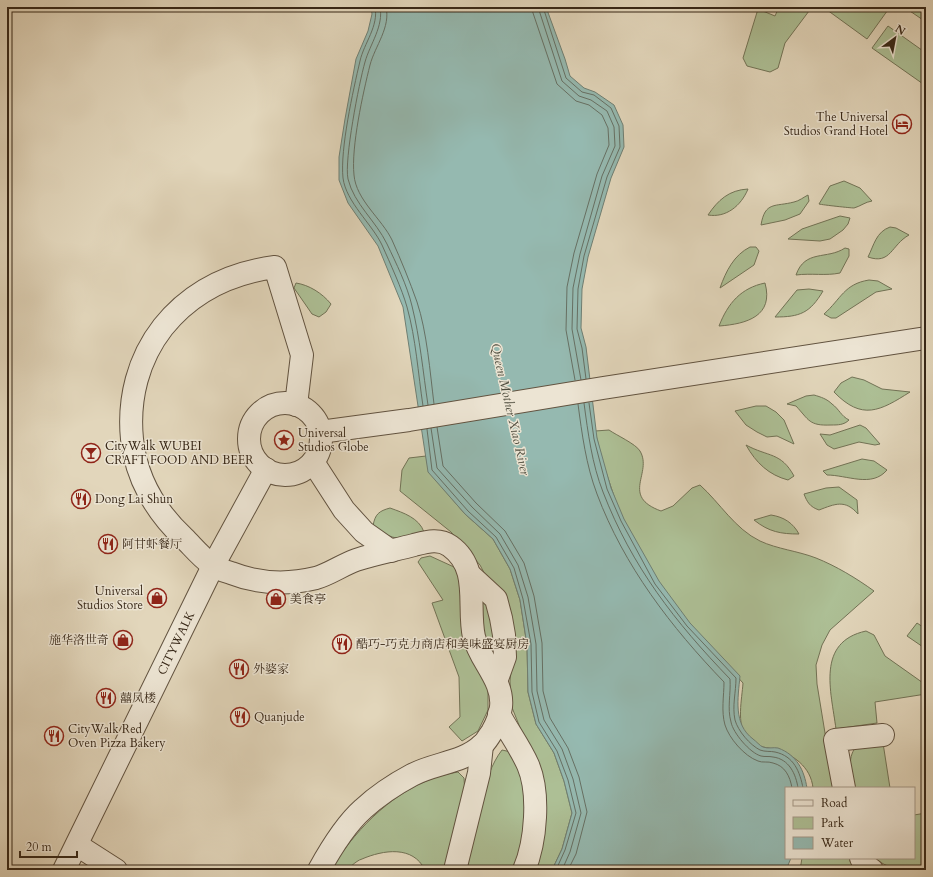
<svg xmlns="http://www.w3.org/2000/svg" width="933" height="877" viewBox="0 0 933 877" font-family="Cardo,'Noto Serif SC',serif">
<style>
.green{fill:#adbf95;stroke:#727356}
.water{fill:#95b9b0;stroke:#6f7f73}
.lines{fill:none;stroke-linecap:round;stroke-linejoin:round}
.shore{stroke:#667064;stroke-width:1}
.minor-casing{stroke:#625340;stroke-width:24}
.minor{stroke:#ece4d3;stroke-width:22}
.labels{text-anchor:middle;stroke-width:3;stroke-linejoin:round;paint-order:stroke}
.poi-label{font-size:12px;fill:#372717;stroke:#ece4d3;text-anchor:start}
.street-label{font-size:12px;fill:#372717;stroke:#ece4d3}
.water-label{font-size:13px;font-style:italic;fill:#4e4c3d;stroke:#ece4d3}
</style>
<rect width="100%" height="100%" fill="#e2d6bb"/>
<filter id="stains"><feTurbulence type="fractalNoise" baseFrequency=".005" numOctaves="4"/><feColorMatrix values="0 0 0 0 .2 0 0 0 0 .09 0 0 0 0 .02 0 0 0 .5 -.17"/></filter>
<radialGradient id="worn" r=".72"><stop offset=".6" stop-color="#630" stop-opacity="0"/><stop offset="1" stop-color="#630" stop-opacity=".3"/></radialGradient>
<g class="green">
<polygon points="779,7 812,7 785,43 778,68 770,72 747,66 743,58 758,9 775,16"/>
<polygon points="823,7 890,7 867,39"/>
<polygon points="904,7 926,7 926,23 926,22"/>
<polygon points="888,26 926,53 926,86 872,48"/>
<path d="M 844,181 L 860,188 L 872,201 C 865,202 861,206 854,208 C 851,208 823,205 819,204 L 830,186 Z"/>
<path d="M 748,189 C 741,206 726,218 708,215 C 718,200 729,190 748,189 Z"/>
<path d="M 808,195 L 809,201 L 800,214 L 785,220 L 761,225 C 765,201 775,207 794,202 C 799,201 804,197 808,195 Z"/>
<polygon points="840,216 850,218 848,224 843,230 830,239 820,241 788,239 802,229"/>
<path d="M 890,227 L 896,228 L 909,235 C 891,245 891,265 868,257 C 874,245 876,232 890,227 Z"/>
<path d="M 750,247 L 756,247 L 759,251 L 754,265 L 720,288 C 726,271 734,255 750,247 Z"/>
<path d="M 845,248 L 849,249 L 849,256 L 840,273 C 826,276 811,273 796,275 C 805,249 827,260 845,248 Z"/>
<path d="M 869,280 L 878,281 L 892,289 L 876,292 L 836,318 L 831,318 L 824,314 C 841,299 844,284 869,280 Z"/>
<path d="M 296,283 C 309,285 322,293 331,304 L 326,312 L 319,317 L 312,314 L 294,288 Z"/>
<path d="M 765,283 C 774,316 747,324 719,326 C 728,303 741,288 765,283 Z"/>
<path d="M 809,289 L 823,291 C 810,313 800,317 775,317 L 797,290 Z"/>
<path d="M 852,377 L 864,380 L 882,389 L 910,392 C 880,411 862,421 834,392 L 841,383 Z"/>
<path d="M 814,395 C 821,397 827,399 832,404 C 839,409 841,416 849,420 C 844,425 838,425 831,425 C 809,426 809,420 796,406 L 787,404 L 806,396 Z"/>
<polygon points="756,406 766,406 776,412 784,420 794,444 777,436 767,437 757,432 746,425 735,411"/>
<polygon points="860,425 866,428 880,444 875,445 859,442 834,449 827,445 820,434 830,435"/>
<path d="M 609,430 C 616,435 636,444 640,451 C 653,473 620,496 661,511 L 673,506 L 692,488 L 700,485 C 720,503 735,529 760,541 C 777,549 798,551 816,558 C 836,566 856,578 874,591 L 830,630 L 822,645 L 816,665 L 817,684 L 834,788 L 813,788 C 811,767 793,754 774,749 C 764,747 754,747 747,738 C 736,724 742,699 743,683 L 667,600 L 619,511 L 603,463 L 595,431 Z"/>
<path d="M 746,445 C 768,457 781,452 794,476 L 788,480 C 769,475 756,463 746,445 Z"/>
<polygon points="426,456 429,472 465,514 493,539 510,569 520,600 527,645 528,692 536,724 554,753 564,781 572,813 562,849 552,870 537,870 543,824 531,755 511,705 510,681 513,652 490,584 480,565 451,532 400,491 402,470 409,458"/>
<path d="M 862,459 L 874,461 L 887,470 C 872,488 847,475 827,475 L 823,471 Z"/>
<path d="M 839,487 L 857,500 L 858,514 C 845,499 835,504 819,510 C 810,507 807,502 804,494 L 826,488 Z"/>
<path d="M 390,508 C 404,513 419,518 424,532 C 398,540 396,542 373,526 C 375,514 379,511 390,508 Z"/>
<path d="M 771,515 C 784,517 793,523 799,534 C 781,534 769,532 754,520 Z"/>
<polygon points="430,556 454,567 459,574 488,689 488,710 478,731 462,741 449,727 460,717 459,677 432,603 443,600 418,562 421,558"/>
<polygon points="482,595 497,632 493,663 480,621"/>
<polygon points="917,623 926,629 926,649 907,636"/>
<path d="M 866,631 L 874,635 L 885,656 L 926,685 L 926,694 L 875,702 L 877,723 L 836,729 C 831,691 816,642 866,631 Z"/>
<path d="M 883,743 L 890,788 L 854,788 C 852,774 846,759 856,747 Z"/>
<path d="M 502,750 L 511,752 L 525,777 L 528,818 L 517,870 L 464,870 C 472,837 482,775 502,750 Z"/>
<path d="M 458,772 L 464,778 L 465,793 L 448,870 L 425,870 C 413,845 383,850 362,859 C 355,861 350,869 343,870 C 339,871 334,870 330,870 C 333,863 339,856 344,850 C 371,813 411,779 458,772 Z"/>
<path d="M 926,813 L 926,864 C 908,870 891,872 875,858 L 914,858 L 914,815 Z"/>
<polygon points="802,858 849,858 858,870 800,870"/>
</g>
<path class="water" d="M 371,7 L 546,7 L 565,59 L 570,76 L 584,88 L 595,92 L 614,105 L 623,125 L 624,147 L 611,178 L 588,257 L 582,289 L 581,328 L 586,347 L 597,438 L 611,488 L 624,519 L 659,581 L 690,623 L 740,676 C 738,698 733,724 753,739 C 756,741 760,746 763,747 C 768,749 774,747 778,748 C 797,755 804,770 807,788 L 786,788 L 786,858 L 791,858 L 786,870 L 552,870 L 562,849 L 572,813 L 564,781 L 554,753 L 536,724 L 528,692 L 527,645 L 520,600 L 510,569 L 493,539 L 465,514 L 428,472 L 403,307 L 378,246 L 348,203 L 339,180 L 339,157 L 345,119 L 356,59 L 368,31 L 372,14 Z"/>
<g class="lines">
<g class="shore">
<path d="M 375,7 C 379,26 364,43 360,61 C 353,91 340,149 343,178 C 346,202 372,224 382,245 C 390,263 402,289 407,307 C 416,339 418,373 423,406"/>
<path d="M 380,7 C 384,26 370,44 365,62 C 359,83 344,160 348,179 C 354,204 376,221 387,244 C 396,263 407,285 412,306 C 420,338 423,372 428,405"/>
<path d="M 386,7 C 391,27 375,46 370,65 C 363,93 351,147 354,175 C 356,200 382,219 392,240 C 401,260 410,282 417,302 C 427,332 430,372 434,404"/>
<polyline points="531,7 557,84 576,101 589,105 602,115 608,128 609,145 597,174 574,253 567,287 566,330 575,380"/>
<polyline points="538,7 562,81 579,96 591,100 607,111 614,127 615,146 602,176 580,254 573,288 572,329 581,380"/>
<polyline points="543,7 566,78 582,92 594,95 611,108 619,126 620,147 607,177 584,256 578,289 577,329 582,348 586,379"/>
<path d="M 584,403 C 588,433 592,464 603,492 C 632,567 675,622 730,679 C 731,694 727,708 731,722 C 733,733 750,753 761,756 C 765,757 769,756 773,757 C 789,759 796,774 798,788"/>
<path d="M 589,403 L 594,439 L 607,489 L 621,521 L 655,584 L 687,626 L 736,678 C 736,692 732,706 735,720 C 738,731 750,745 760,750 C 765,752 771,751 775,752 C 794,756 800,772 803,788"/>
<path d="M 578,404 C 582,434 586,465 597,494 C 624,566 671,627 724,682 C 724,696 721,711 725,725 C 729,738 744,756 758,761 C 762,763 768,761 773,763 C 785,766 790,776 792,788"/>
<polyline points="437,427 443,466 476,503 505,531 524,563 534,596 542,643 543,691 550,718 568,748 579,777 587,812 576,854 568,870"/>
<polyline points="431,428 437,468 472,507 500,534 518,565 528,597 536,644 537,691 544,720 562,749 573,779 581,813 570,852 562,870"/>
<polyline points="427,429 432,470 468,511 496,537 514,568 523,599 531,644 532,692 539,722 557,751 568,780 576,813 565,850 556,870"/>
</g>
<g class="minor-casing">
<g id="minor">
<circle cx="285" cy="439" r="36"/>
<path d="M 296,405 L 302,355 L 275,267 C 230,273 192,291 163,327 C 138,359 128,399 132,439 C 136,478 156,512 184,538 C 193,547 201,557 211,564 C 217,569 224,571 231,573 C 259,584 287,585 316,578 C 330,574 342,565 356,560 C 374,554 395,550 414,545 C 426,542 439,538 450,546 C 481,568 467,606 474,637 C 480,661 504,681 501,707 C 500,715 496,725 492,732 C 489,736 486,742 482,745 C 463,763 434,763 412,775 C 397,783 376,797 363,809 C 346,824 330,850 319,870"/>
<polyline points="320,432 409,420 603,388 926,338"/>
<polyline points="313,462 344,510 364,532 391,551"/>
<polyline points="470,575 496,599 501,618 504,635 505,657 497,679"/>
<path d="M 499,714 C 508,731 520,747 528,765 C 540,793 536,842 524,870"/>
<polyline points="844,788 835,740 883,735"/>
<polyline points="77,845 116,870"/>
<polyline points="861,858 864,864 872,870"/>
<polyline points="64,870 213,566 266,469"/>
<polyline points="455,870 479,773 482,745"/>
</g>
</g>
<use href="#minor" class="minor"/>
</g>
<defs>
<g id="hotel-ring" transform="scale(1)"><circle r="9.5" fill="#ece4d3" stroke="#8f2418" stroke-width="1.5"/><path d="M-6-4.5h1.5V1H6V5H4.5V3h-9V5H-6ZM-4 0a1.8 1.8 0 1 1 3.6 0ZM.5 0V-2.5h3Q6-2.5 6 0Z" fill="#8f2418"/></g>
<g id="sight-ring" transform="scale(1)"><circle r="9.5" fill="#ece4d3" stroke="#8f2418" stroke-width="1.5"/><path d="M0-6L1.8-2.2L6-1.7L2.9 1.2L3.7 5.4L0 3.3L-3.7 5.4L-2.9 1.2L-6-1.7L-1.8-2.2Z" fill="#8f2418"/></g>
<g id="bar-ring" transform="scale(1)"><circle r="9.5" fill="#ece4d3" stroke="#8f2418" stroke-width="1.5"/><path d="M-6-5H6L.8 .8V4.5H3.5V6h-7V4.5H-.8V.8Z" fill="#8f2418"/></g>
<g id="restaurant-ring" transform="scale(1)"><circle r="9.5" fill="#ece4d3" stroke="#8f2418" stroke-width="1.5"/><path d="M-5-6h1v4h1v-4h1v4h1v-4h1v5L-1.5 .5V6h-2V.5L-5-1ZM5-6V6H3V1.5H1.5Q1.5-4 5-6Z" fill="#8f2418"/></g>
<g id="shop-ring" transform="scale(1)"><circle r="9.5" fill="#ece4d3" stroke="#8f2418" stroke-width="1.5"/><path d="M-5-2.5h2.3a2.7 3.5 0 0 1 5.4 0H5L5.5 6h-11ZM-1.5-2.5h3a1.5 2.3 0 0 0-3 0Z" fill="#8f2418"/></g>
</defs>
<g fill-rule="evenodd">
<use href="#hotel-ring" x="902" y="124"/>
<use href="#sight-ring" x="284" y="440"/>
<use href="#bar-ring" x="91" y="453"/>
<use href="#restaurant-ring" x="81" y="499"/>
<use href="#restaurant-ring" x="108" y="544"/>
<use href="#shop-ring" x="157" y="598"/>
<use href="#shop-ring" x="276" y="599"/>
<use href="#shop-ring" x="123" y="640"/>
<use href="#restaurant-ring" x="342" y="644"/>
<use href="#restaurant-ring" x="239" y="669"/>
<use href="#restaurant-ring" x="106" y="698"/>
<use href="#restaurant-ring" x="240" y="717"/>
<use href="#restaurant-ring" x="54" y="736"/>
</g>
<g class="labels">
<g class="poi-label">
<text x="888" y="121" text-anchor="end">The Universal<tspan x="888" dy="14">Studios Grand Hotel</tspan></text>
<text x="298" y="437">Universal<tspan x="298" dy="14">Studios Globe</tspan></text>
<text x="105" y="450">CityWalk WUBEI<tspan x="105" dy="14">CRAFT FOOD AND BEER</tspan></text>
<text x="95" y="503">Dong Lai Shun</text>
<text x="122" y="548">阿甘虾餐厅</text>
<text x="143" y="595" text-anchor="end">Universal<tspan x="143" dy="14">Studios Store</tspan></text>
<text x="290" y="603">美食亭</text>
<text x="109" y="644" text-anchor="end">施华洛世奇</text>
<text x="356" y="648">酷巧-巧克力商店和美味盛宴厨房</text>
<text x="253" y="673">外婆家</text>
<text x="120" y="702">囍凤楼</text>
<text x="254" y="721">Quanjude</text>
<text x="68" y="733">CityWalk Red<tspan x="68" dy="14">Oven Pizza Bakery</tspan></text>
</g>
<g class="street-label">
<text transform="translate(176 643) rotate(-64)" y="4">CITYWALK</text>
</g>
<g class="water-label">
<text transform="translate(511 409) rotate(77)" y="5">Queen Mother Xiao River</text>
</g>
</g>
<rect width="933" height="877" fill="none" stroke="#e2d6bb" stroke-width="24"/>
<rect x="8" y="8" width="917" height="861" fill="none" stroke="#372717" stroke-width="2"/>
<rect x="12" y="12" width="909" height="853" fill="none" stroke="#372717"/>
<rect x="785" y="787" width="130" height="72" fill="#ece4d3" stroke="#a49888"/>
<rect x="793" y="800" width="20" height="6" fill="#ece4d3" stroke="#a49888"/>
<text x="821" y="807" font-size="12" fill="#372717">Road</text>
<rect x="793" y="817" width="20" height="12" fill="#adbf95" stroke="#a49888"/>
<text x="821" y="827" font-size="12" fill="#372717">Park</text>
<rect x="793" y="837" width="20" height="12" fill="#95b9b0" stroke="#a49888"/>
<text x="821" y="847" font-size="12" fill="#372717">Water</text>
<g transform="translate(895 38) rotate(32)" stroke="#ece4d3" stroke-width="3" paint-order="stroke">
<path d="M0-3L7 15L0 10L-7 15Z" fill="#372717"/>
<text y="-6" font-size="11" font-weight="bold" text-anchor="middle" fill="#372717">N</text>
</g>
<path d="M20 851v6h57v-6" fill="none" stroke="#372717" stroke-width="2"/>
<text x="26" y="851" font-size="12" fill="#372717" stroke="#ece4d3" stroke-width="3" paint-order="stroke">20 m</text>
<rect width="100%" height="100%" filter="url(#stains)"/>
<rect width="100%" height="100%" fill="url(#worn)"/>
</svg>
